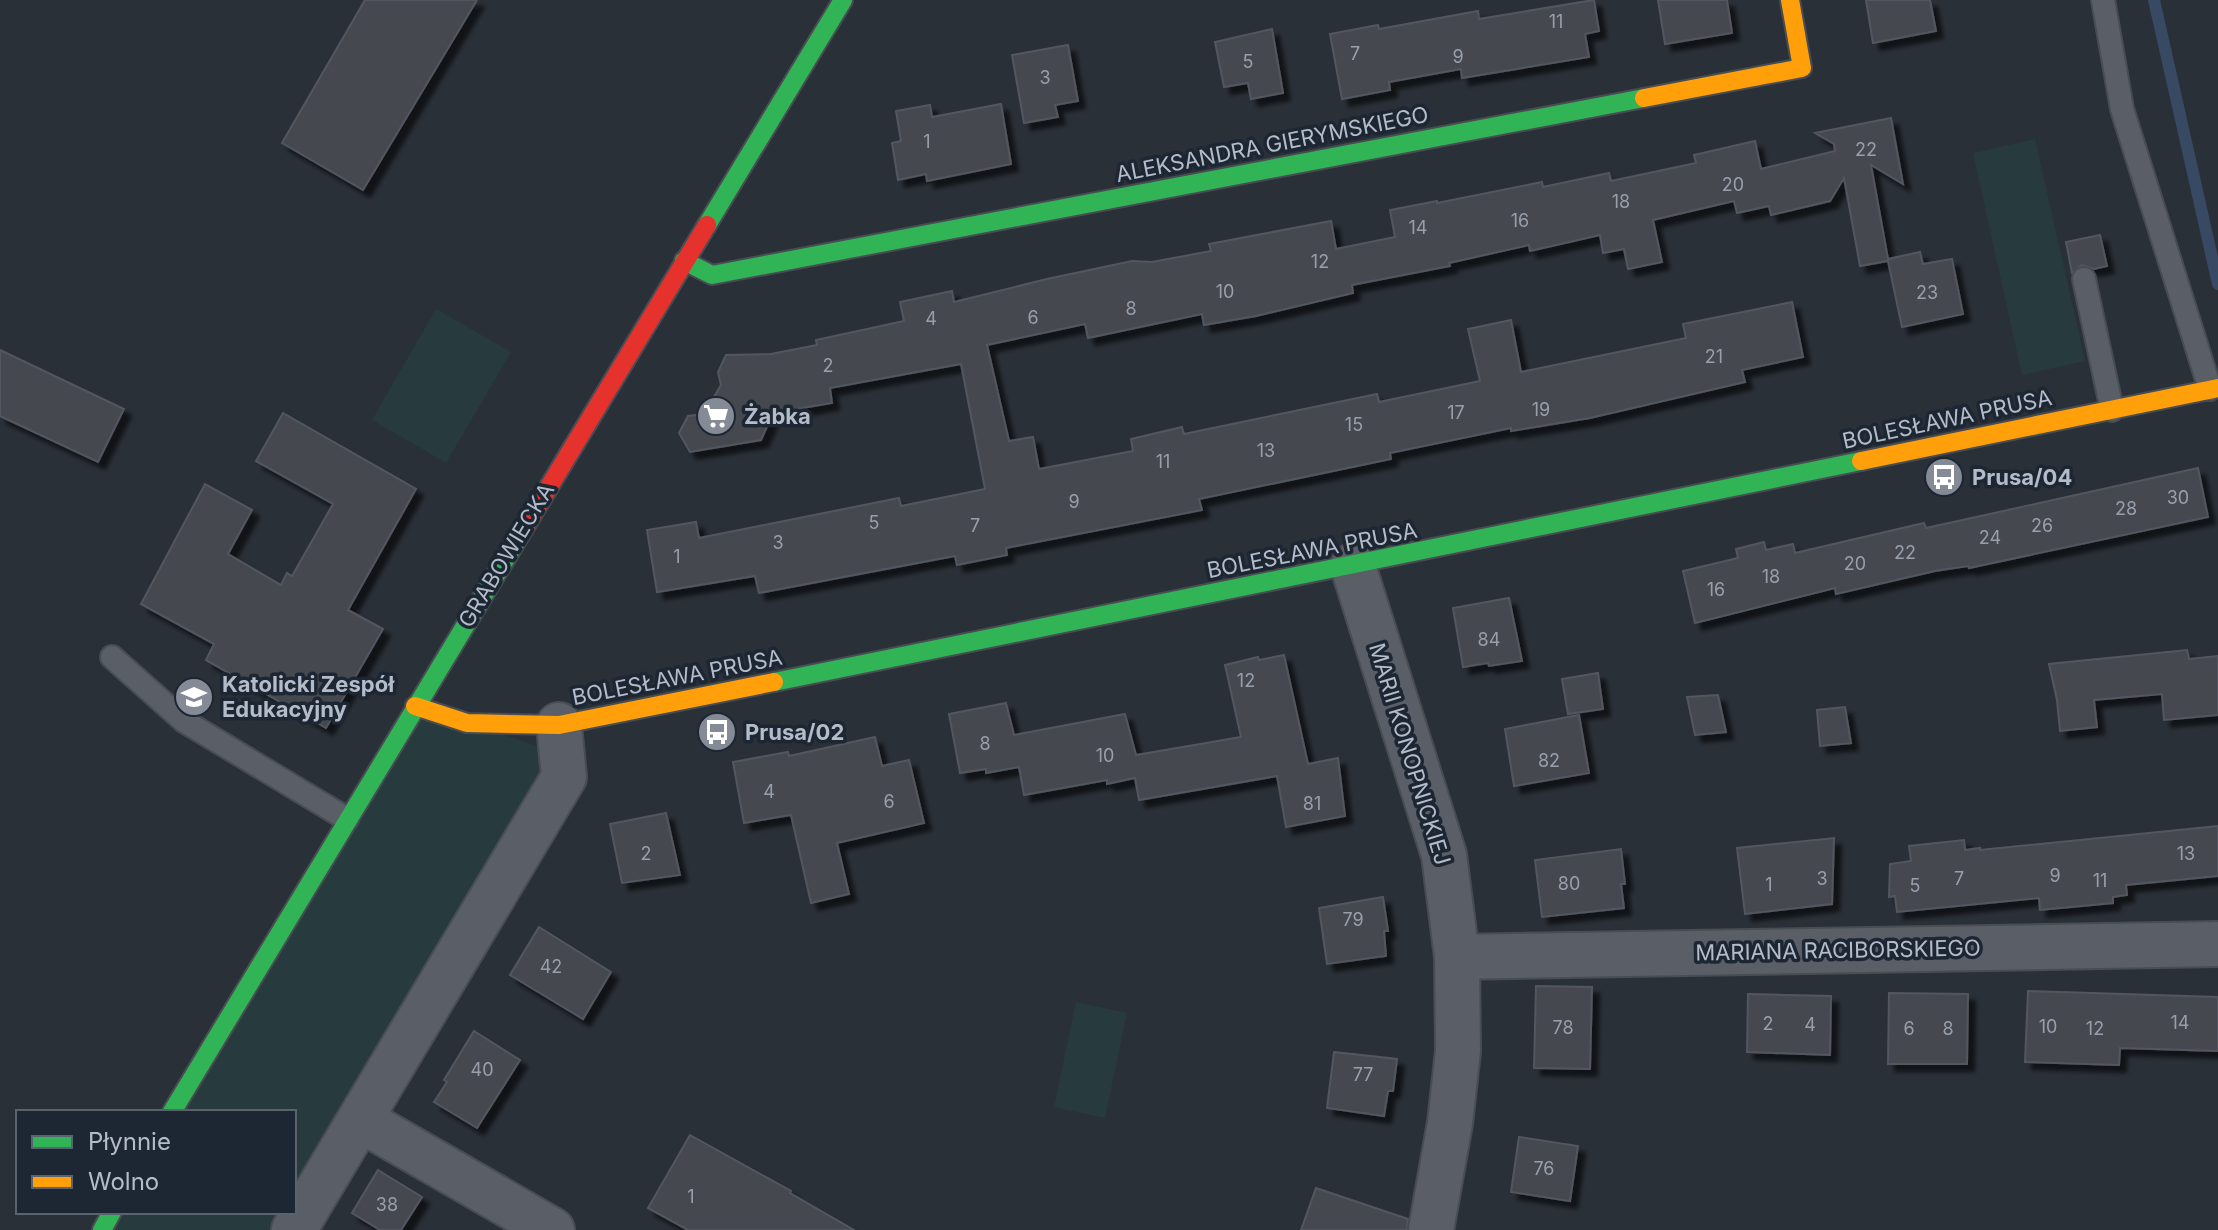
<svg xmlns="http://www.w3.org/2000/svg" width="2218" height="1230" viewBox="0 0 2218 1230" font-family="Inter,sans-serif">
<style>
.green{fill:#273a3e}
.lines{fill:none;stroke-linecap:round;stroke-linejoin:round}
.stream{stroke:#384963;stroke-width:12}
.building{fill:#444950;stroke:#52575f;stroke-width:2;filter:url(#shadow)}
.lane-casing{stroke:#484c53;stroke-width:26}
.street-casing{stroke:#484c53;stroke-width:48}
.fast-casing{stroke:#484c53;stroke-width:22}
.slow-casing{stroke:#484c53;stroke-width:22}
.jam-casing{stroke:#484c53;stroke-width:22}
.lane{stroke:#5a5e66;stroke-width:22}
.street{stroke:#5a5e66;stroke-width:44}
.fast{stroke:#30b455;stroke-width:18}
.slow{stroke:#ff9f0a;stroke-width:18}
.jam{stroke:#e5322d;stroke-width:18}
.labels{text-anchor:middle;stroke-width:7;stroke-linejoin:round;paint-order:stroke}
.number-label{font-size:18px;fill:#989fab}
.street-label{font-size:22px;fill:#b4bcc9;stroke:#1d2633}
.poi-label{font-size:22px;font-weight:bold;fill:#b4bcc9;stroke:#1d2633;text-anchor:start}
</style>
<defs>
<filter id="shadow"><feDropShadow dx="7" dy="7" stdDeviation="2" flood-color="#0009"/></filter>
</defs>
<rect width="100%" height="100%" fill="#2a3038"/>
<g class="green">
<polygon points="2035,139 2085,361 2022,375 1973,153"/>
<polygon points="436,309 511,352 446,463 372,420"/>
<polygon points="415,706 562,754 294,1230 102,1230 112,1212 294,1212 294,1112 172,1112"/>
<polygon points="1076,1002 1127,1013 1105,1118 1054,1107"/>
</g>
<g class="lines">
<polyline class="stream" points="2154,0 2218,284"/>
</g>
<g class="building">
<polygon points="365,0 477,0 363,190 282,143"/>
<polygon points="1594,0 1599,31 1585,34 1589,57 1462,78 1461,69 1389,82 1390,90 1342,99 1330,34 1378,25 1379,29 1478,11 1479,19"/>
<polygon points="1658,0 1727,0 1732,33 1665,44"/>
<polygon points="1866,0 1930,0 1936,31 1873,43"/>
<polygon points="1272,29 1283,93 1251,99 1248,83 1224,87 1215,42"/>
<polygon points="1068,45 1078,101 1055,105 1058,117 1024,123 1012,55"/>
<polygon points="1001,104 1011,164 927,181 926,174 898,180 892,143 901,141 896,111 930,105 932,117"/>
<polygon points="1891,118 1903,184 1871,165 1888,259 1920,252 1923,264 1952,259 1963,314 1902,327 1888,261 1860,266 1844,178 1830,201 1771,215 1769,206 1737,213 1734,201 1653,220 1662,262 1628,269 1624,249 1603,253 1600,235 1530,251 1529,245 1449,263 1450,266 1352,285 1353,293 1256,316 1204,325 1202,314 1088,338 1085,324 987,345 1009,441 1033,437 1039,469 1133,451 1131,439 1182,427 1184,434 1377,394 1379,402 1480,381 1468,329 1511,320 1521,372 1686,338 1683,324 1792,302 1803,357 1742,370 1745,382 1590,418 1511,431 1511,428 1390,453 1391,459 1199,499 1202,510 1006,548 1007,555 957,565 955,556 759,593 755,576 657,592 647,530 696,522 699,538 899,498 901,506 985,489 961,364 830,388 832,403 773,413 761,440 690,452 679,433 688,416 704,414 721,385 718,372 726,355 771,354 817,345 816,340 904,321 900,302 952,291 954,302 1047,279 1132,261 1152,262 1211,251 1209,244 1331,221 1336,249 1395,237 1390,210 1437,201 1437,203 1542,182 1543,187 1609,173 1611,181 1696,163 1694,155 1755,141 1761,169 1835,151 1834,144 1815,133"/>
<polygon points="2100,235 2107,266 2094,269 2082,265 2072,273 2066,242"/>
<polygon points="0,350 124,409 98,462 0,416"/>
<polygon points="283,413 416,489 348,610 383,629 326,728 206,660 214,644 141,604 205,484 252,510 228,554 281,585 287,573 292,576 333,504 256,461"/>
<polygon points="2198,468 2208,517 1969,568 1968,566 1935,571 1836,594 1835,588 1695,623 1683,571 1738,558 1736,549 1764,542 1766,550 1793,544 1795,553 1924,523 1926,528"/>
<polygon points="1509,598 1522,661 1489,666 1488,663 1463,667 1453,608"/>
<polygon points="2187,650 2189,659 2218,656 2218,715 2164,720 2162,694 2094,700 2097,727 2060,731 2057,700 2049,664"/>
<polygon points="1284,655 1308,764 1338,758 1345,816 1286,827 1277,776 1139,800 1135,778 1107,784 1107,780 1024,795 1019,767 986,773 986,769 960,773 949,714 1006,703 1014,735 1125,714 1136,755 1241,737 1225,665 1258,657 1259,660"/>
<polygon points="1598,673 1603,709 1568,714 1562,679"/>
<polygon points="1718,695 1726,732 1695,735 1687,697"/>
<polygon points="1845,707 1851,743 1820,746 1817,710"/>
<polygon points="1579,715 1589,773 1514,786 1505,729"/>
<polygon points="875,737 882,766 909,760 924,823 837,843 849,894 811,903 791,815 744,823 733,762 788,752 789,756"/>
<polygon points="666,813 680,875 622,883 610,824"/>
<polygon points="2218,826 2218,876 2126,885 2127,895 2113,897 2113,903 2040,910 2039,898 1897,912 1895,896 1889,897 1890,864 1911,861 1909,846 1964,840 1965,850 1980,848 1980,850"/>
<polygon points="1834,838 1832,904 1745,914 1737,848"/>
<polygon points="1621,849 1625,884 1621,884 1624,908 1542,917 1535,860"/>
<polygon points="1383,897 1388,931 1384,931 1386,956 1327,964 1319,908"/>
<polygon points="539,927 611,972 583,1019 510,975"/>
<polygon points="1536,986 1592,987 1590,1069 1534,1068"/>
<polygon points="2028,991 2218,997 2218,1051 2120,1048 2119,1065 2025,1062"/>
<polygon points="1889,993 1968,994 1967,1064 1888,1064"/>
<polygon points="1748,994 1831,996 1830,1055 1747,1052"/>
<polygon points="474,1031 520,1060 477,1128 434,1102 447,1082 444,1080"/>
<polygon points="1334,1052 1397,1059 1393,1091 1388,1091 1384,1116 1327,1108"/>
<polygon points="690,1135 791,1191 790,1193 854,1230 688,1230 648,1208"/>
<polygon points="1519,1137 1578,1146 1570,1201 1511,1192"/>
<polygon points="378,1170 422,1197 401,1230 380,1230 352,1213"/>
<polygon points="1316,1188 1408,1219 1407,1230 1301,1230"/>
</g>
<g class="lines">
<g class="lane-casing">
<g id="lane">
<polyline points="2103,0 2122,109 2210,389"/>
<polyline points="2084,279 2112,410"/>
<polyline points="112,657 184,721 347,819"/>
</g>
</g>
<g class="street-casing">
<g id="street">
<polyline points="1353,566 1444,855 1457,957 1458,1051 1450,1123 1431,1230"/>
<polyline points="1457,957 2218,944"/>
<polyline points="361,1120 552,1230"/>
<polyline points="294,1230 564,777 559,725"/>
</g>
</g>
<g class="fast-casing">
<g id="fast">
<polyline points="707,225 843,0"/>
<polyline points="684,261 712,275 1644,98"/>
<polyline points="774,682 1861,461"/>
<polyline points="172,1112 526,525"/>
<polyline points="102,1230 112,1212"/>
</g>
</g>
<g class="slow-casing">
<g id="slow">
<polyline points="1644,98 1802,68 1790,0"/>
<polyline points="1861,461 2218,388"/>
<polyline points="415,706 467,723 559,725 774,682"/>
</g>
</g>
<g class="jam-casing">
<polyline id="jam" points="526,525 707,225"/>
</g>
<use href="#lane" class="lane"/>
<use href="#street" class="street"/>
<use href="#fast" class="fast"/>
<use href="#slow" class="slow"/>
<use href="#jam" class="jam"/>
</g>
<defs>
<g id="supermarket-disc" transform="scale(2)"><circle r="9.5" fill="#848b96" stroke="#1d2633"/><path d="M-6-5.5h2.5l.6 2H6L4.5 2H-2.5L-4.4-4H-6ZM-1.5 3.2a1.3 1.3 0 1 0 .1 0ZM3 3.2a1.3 1.3 0 1 0 .1 0Z" fill="#fff"/></g>
<g id="bus-disc" transform="scale(2)"><circle r="9.5" fill="#848b96" stroke="#1d2633"/><path d="M-5-6H5V4H4V6H2V4H-2V6H-4V4H-5ZM-3.5-4V0h7V-4ZM-3.5 1.2v1.5H-2V1.2ZM2 1.2v1.5H3.5V1.2Z" fill="#fff"/></g>
<g id="school-disc" transform="scale(2)"><circle r="9.5" fill="#848b96" stroke="#1d2633"/><path d="M0-5L7-2L0 1L-7-2ZM-4 1L0 2.5L4 1V4Q0 6-4 4Z" fill="#fff"/></g>
</defs>
<g fill-rule="evenodd">
<use href="#supermarket-disc" x="716" y="416"/>
<use href="#bus-disc" x="1944" y="477"/>
<use href="#school-disc" x="194" y="697"/>
<use href="#bus-disc" x="717" y="732"/>
</g>
<g class="labels">
<g class="number-label">
<text x="1556" y="28">11</text>
<text x="1355" y="60">7</text>
<text x="1458" y="63">9</text>
<text x="1248" y="68">5</text>
<text x="1045" y="84">3</text>
<text x="927" y="148">1</text>
<text x="1866" y="156">22</text>
<text x="1733" y="191">20</text>
<text x="1621" y="208">18</text>
<text x="1520" y="227">16</text>
<text x="1418" y="234">14</text>
<text x="1320" y="268">12</text>
<text x="1225" y="298">10</text>
<text x="1927" y="299">23</text>
<text x="1131" y="315">8</text>
<text x="1033" y="324">6</text>
<text x="931" y="325">4</text>
<text x="1714" y="363">21</text>
<text x="828" y="372">2</text>
<text x="1541" y="416">19</text>
<text x="1456" y="419">17</text>
<text x="1354" y="431">15</text>
<text x="1266" y="457">13</text>
<text x="1163" y="468">11</text>
<text x="2178" y="504">30</text>
<text x="1074" y="508">9</text>
<text x="2126" y="515">28</text>
<text x="874" y="529">5</text>
<text x="975" y="532">7</text>
<text x="2042" y="532">26</text>
<text x="1990" y="544">24</text>
<text x="778" y="549">3</text>
<text x="1905" y="559">22</text>
<text x="677" y="563">1</text>
<text x="1855" y="570">20</text>
<text x="1771" y="583">18</text>
<text x="1716" y="596">16</text>
<text x="1489" y="646">84</text>
<text x="1246" y="687">12</text>
<text x="985" y="750">8</text>
<text x="1105" y="762">10</text>
<text x="1549" y="767">82</text>
<text x="769" y="798">4</text>
<text x="889" y="808">6</text>
<text x="1312" y="810">81</text>
<text x="646" y="860">2</text>
<text x="2186" y="860">13</text>
<text x="2055" y="882">9</text>
<text x="1822" y="885">3</text>
<text x="1959" y="885">7</text>
<text x="2100" y="887">11</text>
<text x="1569" y="890">80</text>
<text x="1769" y="891">1</text>
<text x="1915" y="892">5</text>
<text x="1353" y="926">79</text>
<text x="551" y="973">42</text>
<text x="2180" y="1029">14</text>
<text x="1768" y="1030">2</text>
<text x="1810" y="1031">4</text>
<text x="2048" y="1033">10</text>
<text x="1563" y="1034">78</text>
<text x="1909" y="1035">6</text>
<text x="1948" y="1035">8</text>
<text x="2095" y="1035">12</text>
<text x="482" y="1076">40</text>
<text x="1363" y="1081">77</text>
<text x="1544" y="1175">76</text>
<text x="691" y="1203">1</text>
<text x="387" y="1211">38</text>
</g>
<g class="street-label">
<text transform="translate(1272 144) rotate(-11)" y="8">ALEKSANDRA GIERYMSKIEGO</text>
<text transform="translate(1947 419) rotate(-12)" y="8">BOLESŁAWA PRUSA</text>
<text transform="translate(1312 550) rotate(-11)" y="8">BOLESŁAWA PRUSA</text>
<text transform="translate(506 555) rotate(-59)" y="8">GRABOWIECKA</text>
<text transform="translate(677 677) rotate(-11)" y="8">BOLESŁAWA PRUSA</text>
<text transform="translate(1410 754) rotate(73)" y="8">MARII KONOPNICKIEJ</text>
<text transform="translate(1838 950) rotate(-1)" y="8">MARIANA RACIBORSKIEGO</text>
</g>
<g class="poi-label">
<text x="744" y="424">Żabka</text>
<text x="1972" y="485">Prusa/04</text>
<text x="222" y="692">Katolicki Zespół<tspan x="222" dy="25">Edukacyjny</tspan></text>
<text x="745" y="740">Prusa/02</text>
</g>
</g>
<rect x="16" y="1110" width="280" height="104" fill="#1d2633" stroke="#59626f" stroke-width="2"/>
<rect x="32" y="1136" width="40" height="12" fill="#30b455" stroke="#59626f" stroke-width="2"/>
<text x="88" y="1150" font-size="24" fill="#b4bcc9">Płynnie</text>
<rect x="32" y="1176" width="40" height="12" fill="#ff9f0a" stroke="#59626f" stroke-width="2"/>
<text x="88" y="1190" font-size="24" fill="#b4bcc9">Wolno</text>
</svg>
